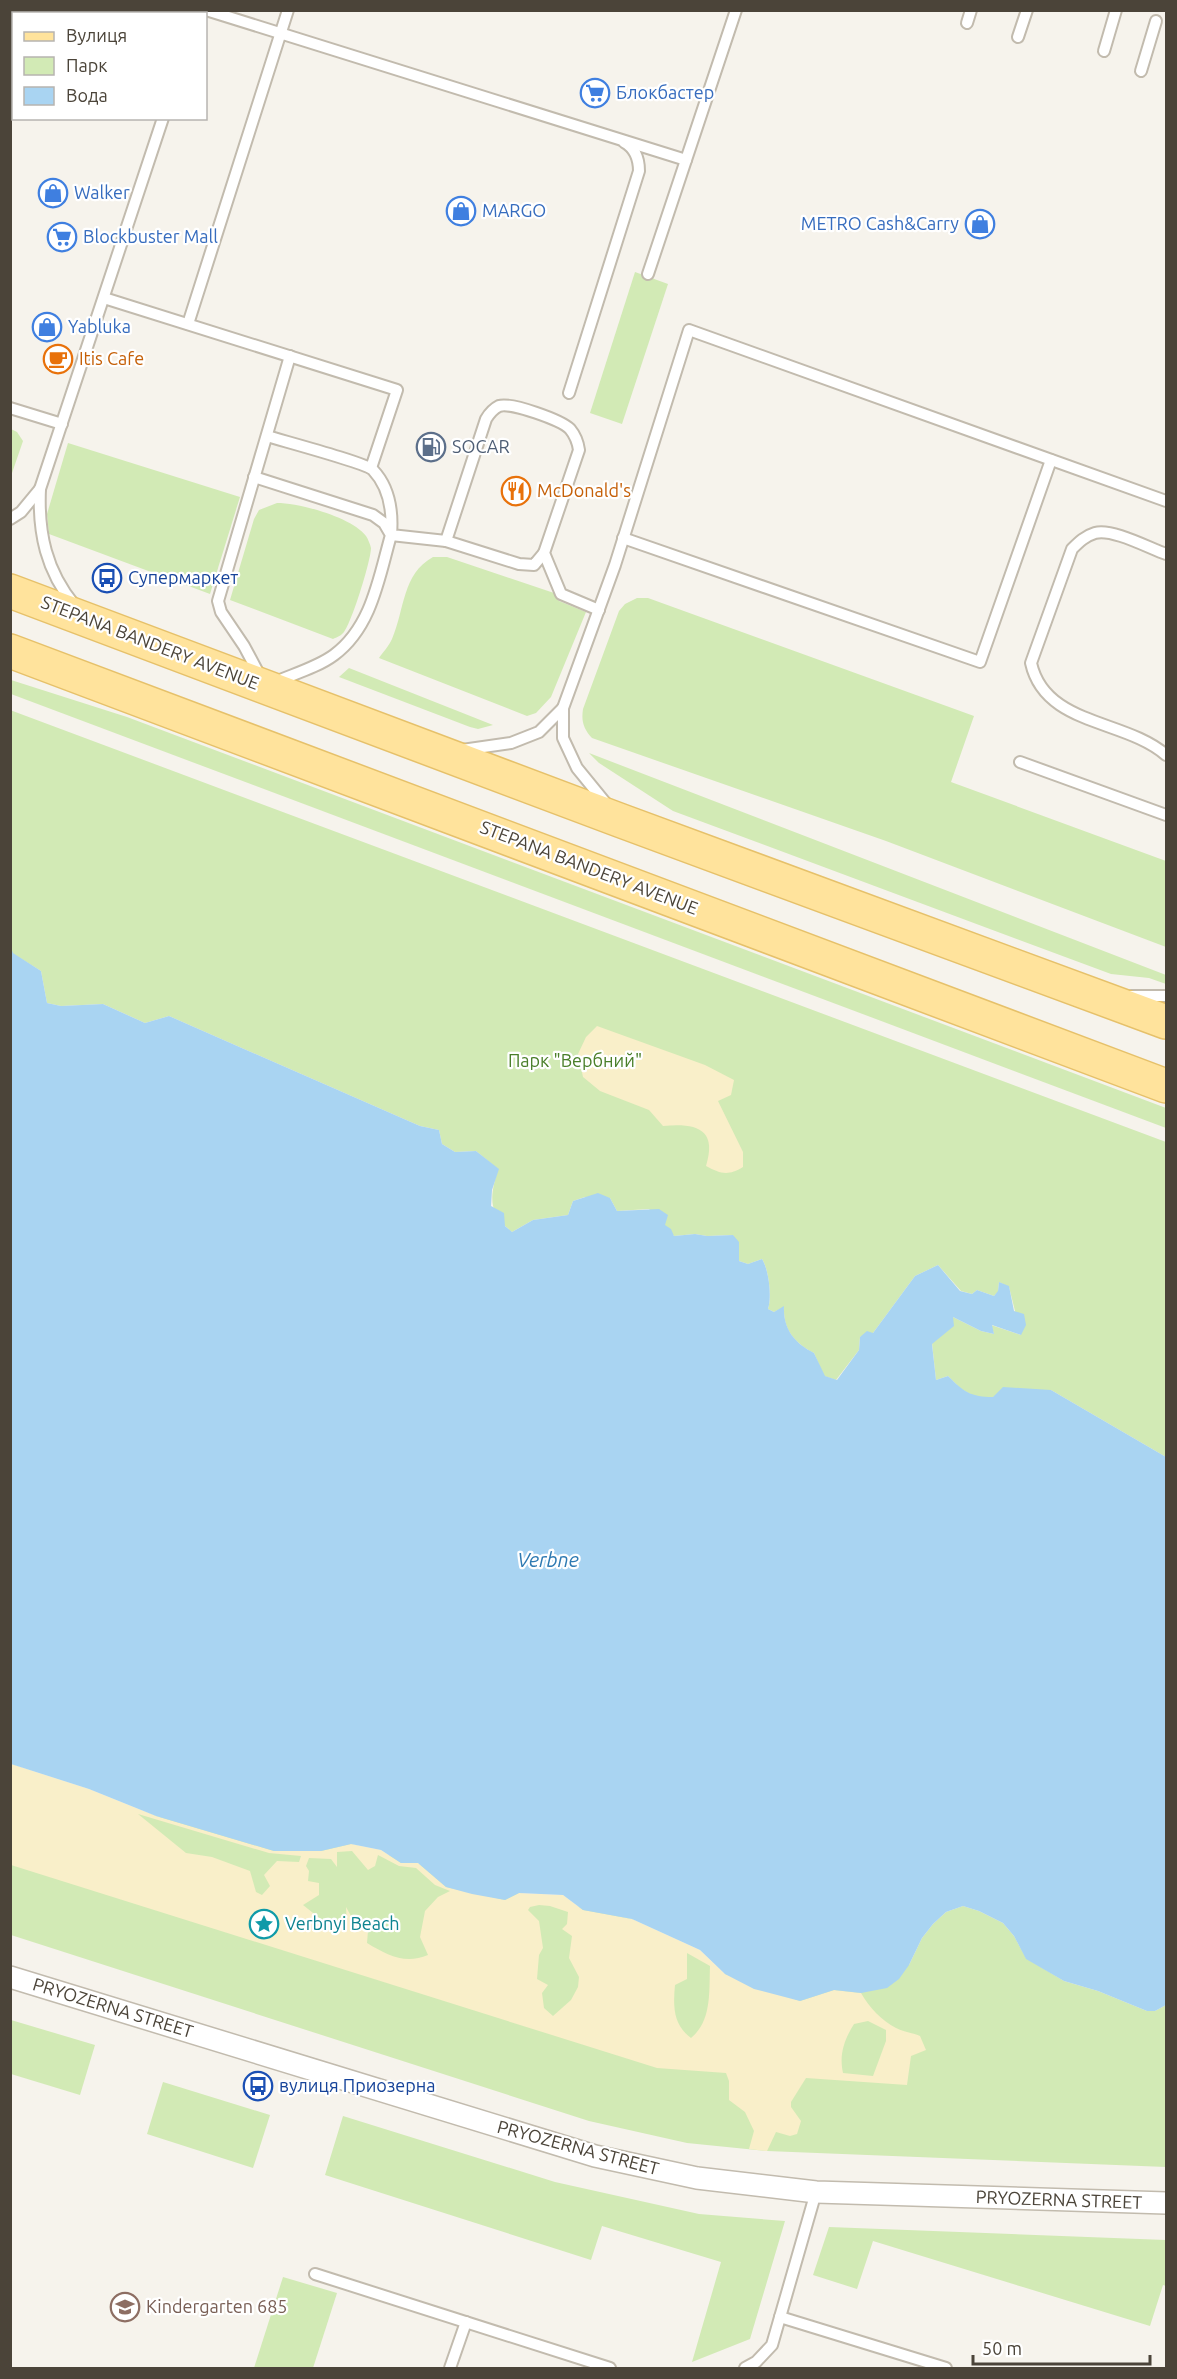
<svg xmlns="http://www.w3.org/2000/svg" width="1177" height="2379" viewBox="0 0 1177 2379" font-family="Ubuntu,sans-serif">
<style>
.green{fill:#d2eab5}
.sand{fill:#f9efc9;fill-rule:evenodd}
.water{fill:#a9d4f2}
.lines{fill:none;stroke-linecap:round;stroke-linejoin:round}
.service-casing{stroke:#c2bbae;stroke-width:14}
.minor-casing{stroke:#c2bbae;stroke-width:24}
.primary-casing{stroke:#e6c16a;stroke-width:36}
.service{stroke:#fff;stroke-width:10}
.minor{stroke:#fff;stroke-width:21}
.primary{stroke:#ffe39c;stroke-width:33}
.labels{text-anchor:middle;stroke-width:4.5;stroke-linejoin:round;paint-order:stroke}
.shop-label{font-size:18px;fill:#366cbe;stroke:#fff;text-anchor:start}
.food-label{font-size:18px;fill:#c56008;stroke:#fff;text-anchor:start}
.service-label{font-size:18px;fill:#4e5e75;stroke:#fff;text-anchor:start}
.transit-label{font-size:18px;fill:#164399;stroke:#fff;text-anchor:start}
.street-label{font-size:18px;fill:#4b4439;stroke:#fff}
.park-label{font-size:18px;fill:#4a7f2a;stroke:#fff}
.culture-label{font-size:18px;fill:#0d838f;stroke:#fff;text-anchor:start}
.education-label{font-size:18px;fill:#785e54;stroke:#fff;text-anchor:start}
.water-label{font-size:20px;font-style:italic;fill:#2e7ab2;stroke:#fff}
</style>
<rect width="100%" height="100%" fill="#f6f3ec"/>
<g class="green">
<polygon points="635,272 668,284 622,424 590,413"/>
<polygon points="11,429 17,432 23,441 11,476"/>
<polygon points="68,443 240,497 210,594 49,534 47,514"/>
<path d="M 277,503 C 299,503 352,517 366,536 C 368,539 370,544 371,548 C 371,560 352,622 344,632 C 341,636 337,637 333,639 L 230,600 L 254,519 L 259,510 Z"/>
<path d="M 433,557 L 447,557 L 554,593 L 559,601 L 586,612 L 551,697 L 536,713 L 527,716 L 379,658 C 383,652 389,646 392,639 C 405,609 402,574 433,557 Z"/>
<path d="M 637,598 L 648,598 L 974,716 L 951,782 L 1166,861 L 1166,947 L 886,841 L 592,738 C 584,729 581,722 583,709 L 619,611 L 625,604 Z"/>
<polygon points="349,668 493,725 478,729 470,727 339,677"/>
<polygon points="11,680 127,717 1166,1108 1166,1128 11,694"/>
<path d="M 10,710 L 1166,1142 L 1166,1457 L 1051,1390 L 993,1397 L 976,1397 L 961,1389 L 948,1376 L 936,1380 L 932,1343 L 941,1335 L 953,1317 L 981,1331 L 994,1334 L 991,1325 L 1021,1335 L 1009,1287 L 999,1282 L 998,1292 L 994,1296 L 977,1290 L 972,1294 L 961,1291 L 938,1265 L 915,1276 L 873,1333 L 860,1337 L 859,1350 L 836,1380 L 824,1376 L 814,1353 C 794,1343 783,1329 784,1307 L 774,1312 L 768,1309 C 772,1297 769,1270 762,1259 L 748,1264 L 739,1261 L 733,1235 L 707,1236 L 695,1234 L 674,1236 L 649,1209 L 617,1211 L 610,1198 L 585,1197 L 573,1201 L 568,1215 L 533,1220 L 512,1232 C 487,1212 490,1197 498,1169 L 476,1151 L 455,1152 L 442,1144 L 439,1130 L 420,1126 L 169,1016 L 145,1023 L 103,1004 L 61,1006 L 47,1003 L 41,971 L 12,953 L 11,945 Z"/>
<polygon points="589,753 1166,975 1166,984 1149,978 1111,974 673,811 599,763"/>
<polygon points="11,1764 156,1816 351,1844 519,1893 632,1919 725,1974 909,1965 922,1938 933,1924 946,1912 963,1906 979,1911 1003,1923 1014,1936 1026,1958 1064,1981 1098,1991 1147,2011 1155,2011 1166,2005 1166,2167 767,2151 687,2143 589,2121 11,1935"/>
<polygon points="11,2020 95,2045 80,2095 11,2074"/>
<polygon points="163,2082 270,2115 253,2168 147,2134"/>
<polygon points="343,2116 555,2182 699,2214 785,2221 750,2339 692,2362 721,2262 602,2226 591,2260 325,2175"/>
<polygon points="829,2227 1166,2240 1166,2286 1163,2285 1150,2326 873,2241 857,2289 813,2275"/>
<polygon points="283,2277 337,2293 313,2368 254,2368"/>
</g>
<g class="sand">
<path d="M 597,1026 L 705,1065 L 734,1080 L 731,1095 L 718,1101 L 743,1152 L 743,1167 C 728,1176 721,1174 706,1166 C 718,1128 695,1123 663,1126 L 649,1110 L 600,1091 L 583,1077 L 578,1054 L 586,1037 Z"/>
<path d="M 11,1764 L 89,1789 L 156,1816 L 274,1851 L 321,1851 L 351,1844 L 381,1850 L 401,1863 L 418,1863 L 446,1887 L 505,1900 L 519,1893 L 563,1895 L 583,1910 L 632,1919 L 700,1950 L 725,1974 L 800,2001 L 834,1990 L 861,1993 C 869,2007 882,2021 896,2028 C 904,2032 913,2033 920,2036 L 926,2050 L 911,2056 L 907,2085 L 806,2078 L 791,2102 L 791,2107 L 801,2121 L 797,2134 L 790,2136 L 776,2132 L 767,2151 L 749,2149 L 754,2131 L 745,2112 L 729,2100 L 729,2081 L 726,2073 L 657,2068 L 11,1865 ZM 138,1814 L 269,1853 L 301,1856 L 299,1862 L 277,1861 L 264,1875 L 270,1886 L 262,1895 L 256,1892 L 250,1871 L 212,1857 L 186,1853 ZM 352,1851 L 368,1870 L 375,1866 L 378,1855 L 399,1866 L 416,1868 L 435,1885 L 450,1891 L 438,1897 L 425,1911 L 420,1937 L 428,1955 C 405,1965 387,1955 367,1943 L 369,1919 L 355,1923 L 346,1907 L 347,1926 L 327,1924 L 303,1905 L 319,1895 L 319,1883 L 308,1881 L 309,1871 L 306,1866 L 309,1858 L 331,1859 L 337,1867 L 337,1852 ZM 539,1905 L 550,1906 L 568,1912 L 567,1924 L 562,1929 L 572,1936 L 569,1958 L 579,1977 L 578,1987 L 571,2000 L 553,2016 L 544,2008 L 542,1993 L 548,1985 L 537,1979 L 539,1955 L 543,1948 L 539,1921 L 528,1910 L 530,1907 ZM 687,1953 L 710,1966 C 709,1991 712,2021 691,2038 C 673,2025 673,2006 675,1985 L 687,1979 ZM 868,2021 L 886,2030 L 886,2041 L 873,2076 L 843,2073 C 839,2055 844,2040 854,2024 Z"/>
</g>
<path class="water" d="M 10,945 L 13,953 L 41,971 L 47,1003 L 61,1006 L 103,1004 L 145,1023 L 169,1016 L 420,1126 L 439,1130 L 442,1144 L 455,1152 L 476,1151 L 499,1169 L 492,1190 L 491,1206 L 504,1213 L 505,1226 L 512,1232 L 533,1220 L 568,1215 L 573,1201 L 598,1193 L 610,1198 L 617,1211 L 659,1209 L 668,1215 L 665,1225 L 671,1229 L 674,1236 L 695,1234 L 707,1236 L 733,1235 L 739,1242 L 739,1261 L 748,1264 L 762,1259 C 769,1270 772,1297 768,1309 L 774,1312 L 784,1306 C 783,1329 794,1343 814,1353 L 825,1376 L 837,1380 L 859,1350 L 860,1337 L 867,1331 L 873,1333 L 915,1276 L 938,1265 L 960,1291 L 972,1294 L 977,1290 L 994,1296 L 998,1291 L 999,1282 L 1009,1286 L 1014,1311 L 1024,1314 L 1026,1325 L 1021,1335 L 992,1325 L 994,1334 L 981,1331 L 953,1317 L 954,1326 L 932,1344 L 936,1380 L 948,1376 C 964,1392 971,1397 993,1397 L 1003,1387 L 1051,1390 L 1166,1457 L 1166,2005 L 1155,2011 L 1147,2011 L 1098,1991 L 1064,1981 L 1026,1959 L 1014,1936 L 1003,1923 L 979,1911 L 963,1906 L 946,1912 L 933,1924 L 922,1938 L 909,1965 L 899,1979 L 887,1988 L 861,1993 L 834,1990 L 800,2001 L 754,1989 L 725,1974 L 700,1950 L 632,1919 L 583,1910 L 563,1895 L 519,1893 L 505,1900 L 472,1894 L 446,1887 L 418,1863 L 401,1863 L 381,1850 L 351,1844 L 321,1851 L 274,1851 L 156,1816 L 89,1789 L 11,1764 Z"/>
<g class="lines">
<g class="service-casing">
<g id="service">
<polyline points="206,10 686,160"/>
<polyline points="196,14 197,10"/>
<polyline points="967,23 971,10"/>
<polyline points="1018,37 1027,10"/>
<polyline points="1104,51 1116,10"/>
<polyline points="1141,71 1156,21"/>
<polyline points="648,274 736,10"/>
<polyline points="104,298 397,390 371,468"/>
<polyline points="188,324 288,10"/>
<path d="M 569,393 L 639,171 C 639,159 635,148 624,142"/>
<polyline points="10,408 62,424"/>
<path d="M 267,436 C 283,441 366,463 373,470 C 390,488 393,511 391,535 L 446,541 L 519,564 L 534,565 L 544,553"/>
<path d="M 254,477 L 373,515 L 384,523 L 391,535 C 379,577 372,627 334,655 C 318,667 294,674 275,682"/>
<polyline points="10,519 21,512 40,489"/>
<polyline points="623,538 980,662 1051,460"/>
<path d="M 446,541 L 486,419 C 489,414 493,409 499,406 C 511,402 561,420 570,429 C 575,435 578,443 579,450 L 544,553 L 561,594 L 599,610"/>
<path d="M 1166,554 C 1149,548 1112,528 1095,533 C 1085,536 1079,542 1072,549 L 1031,663 C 1045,726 1125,719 1166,755"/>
<path d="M 75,606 C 46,571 38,533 40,489 L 163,118"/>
<polyline points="260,676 244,646 221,612 218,601 290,356"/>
<polyline points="462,750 511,743 539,732 563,708"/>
<polyline points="1020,762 1166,815"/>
<polyline points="608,806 577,768 563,738 563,708 615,565 689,330 1166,501"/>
<polyline points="1131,996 1166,996"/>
<polyline points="315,2274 610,2368"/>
<polyline points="780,2317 946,2368"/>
<polyline points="450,2368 466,2322"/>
<polyline points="745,2368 756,2362 772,2345 816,2192"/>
</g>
</g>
<g class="minor-casing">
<polyline id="minor" points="10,1977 595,2156 697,2178 816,2192 1166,2203"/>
</g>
<g class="primary-casing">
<g id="primary">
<polyline points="10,591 619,820 1166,1022"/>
<polyline points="10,651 1166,1086"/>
</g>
</g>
<use href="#service" class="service"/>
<use href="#minor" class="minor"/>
<use href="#primary" class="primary"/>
</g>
<defs>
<g id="supermarket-ring" transform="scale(1.5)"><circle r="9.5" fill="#fff" stroke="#3f7fe0" stroke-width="1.5"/><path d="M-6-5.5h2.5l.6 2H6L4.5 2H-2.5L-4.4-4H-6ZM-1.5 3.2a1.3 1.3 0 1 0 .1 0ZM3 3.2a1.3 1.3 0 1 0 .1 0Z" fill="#3f7fe0"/></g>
<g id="shop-ring" transform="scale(1.5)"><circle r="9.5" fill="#fff" stroke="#3f7fe0" stroke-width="1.5"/><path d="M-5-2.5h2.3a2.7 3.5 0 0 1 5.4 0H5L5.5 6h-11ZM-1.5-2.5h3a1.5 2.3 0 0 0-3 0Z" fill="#3f7fe0"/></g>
<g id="cafe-ring" transform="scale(1.5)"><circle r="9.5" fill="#fff" stroke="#e8710a" stroke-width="1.5"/><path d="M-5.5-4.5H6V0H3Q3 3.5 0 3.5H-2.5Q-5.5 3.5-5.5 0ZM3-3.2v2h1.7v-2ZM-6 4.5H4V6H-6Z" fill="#e8710a"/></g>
<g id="fuel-ring" transform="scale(1.5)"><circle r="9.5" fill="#fff" stroke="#5c6f8a" stroke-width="1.5"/><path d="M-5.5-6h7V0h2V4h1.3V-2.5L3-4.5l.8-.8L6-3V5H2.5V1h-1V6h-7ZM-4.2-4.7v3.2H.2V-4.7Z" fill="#5c6f8a"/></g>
<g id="restaurant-ring" transform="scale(1.5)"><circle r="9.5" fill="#fff" stroke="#e8710a" stroke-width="1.5"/><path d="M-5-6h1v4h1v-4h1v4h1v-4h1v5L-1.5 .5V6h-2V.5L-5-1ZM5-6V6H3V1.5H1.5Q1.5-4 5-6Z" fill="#e8710a"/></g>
<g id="bus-ring" transform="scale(1.5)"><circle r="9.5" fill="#fff" stroke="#1a4fb4" stroke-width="1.5"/><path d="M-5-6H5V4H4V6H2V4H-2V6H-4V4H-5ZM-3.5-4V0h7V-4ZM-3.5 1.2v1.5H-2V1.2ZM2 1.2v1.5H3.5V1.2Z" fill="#1a4fb4"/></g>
<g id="sight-ring" transform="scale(1.5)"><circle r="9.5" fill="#fff" stroke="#0f9aa8" stroke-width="1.5"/><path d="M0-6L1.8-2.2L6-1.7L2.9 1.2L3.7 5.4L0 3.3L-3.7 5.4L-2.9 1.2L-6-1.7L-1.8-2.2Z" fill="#0f9aa8"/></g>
<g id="school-ring" transform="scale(1.5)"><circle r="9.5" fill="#fff" stroke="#8d6e63" stroke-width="1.5"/><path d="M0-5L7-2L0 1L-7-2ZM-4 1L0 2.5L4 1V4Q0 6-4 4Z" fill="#8d6e63"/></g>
</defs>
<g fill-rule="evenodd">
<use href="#supermarket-ring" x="595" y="93"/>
<use href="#shop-ring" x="53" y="193"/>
<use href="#shop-ring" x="461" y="211"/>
<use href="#shop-ring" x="980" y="224"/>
<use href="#supermarket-ring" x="62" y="237"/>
<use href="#shop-ring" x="47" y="327"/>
<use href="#cafe-ring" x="58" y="359"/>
<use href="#fuel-ring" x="431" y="447"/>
<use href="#restaurant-ring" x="516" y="491"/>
<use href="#bus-ring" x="107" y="578"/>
<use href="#sight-ring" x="264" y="1924"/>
<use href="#bus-ring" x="258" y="2086"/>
<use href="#school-ring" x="125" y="2307"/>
</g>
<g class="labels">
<g class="shop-label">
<text x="616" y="99">Блокбастер</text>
<text x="74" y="199">Walker</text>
<text x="482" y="217">MARGO</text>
<text x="959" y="230" text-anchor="end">METRO Cash&amp;Carry</text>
<text x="83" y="243">Blockbuster Mall</text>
<text x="68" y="333">Yabluka</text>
</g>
<g class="food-label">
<text x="79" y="365">Itis Cafe</text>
<text x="537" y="497">McDonald's</text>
</g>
<g class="service-label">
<text x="452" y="453">SOCAR</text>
</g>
<g class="transit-label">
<text x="128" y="584">Супермаркет</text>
<text x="279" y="2092">вулиця Приозерна</text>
</g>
<g class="street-label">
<text transform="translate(150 643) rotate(21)" y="6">STEPANA BANDERY AVENUE</text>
<text transform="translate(589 868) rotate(21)" y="6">STEPANA BANDERY AVENUE</text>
<text transform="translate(113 2008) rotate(17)" y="6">PRYOZERNA STREET</text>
<text transform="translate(578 2148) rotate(15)" y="6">PRYOZERNA STREET</text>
<text transform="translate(1059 2200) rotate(2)" y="6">PRYOZERNA STREET</text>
</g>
<g class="park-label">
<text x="575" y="1067">Парк "Вербний"</text>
</g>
<g class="culture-label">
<text x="285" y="1930">Verbnyi Beach</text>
</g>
<g class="education-label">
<text x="146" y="2313">Kindergarten 685</text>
</g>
<g class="water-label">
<text x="548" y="1567">Verbne</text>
</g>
</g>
<rect width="1177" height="2379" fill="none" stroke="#4b4439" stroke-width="24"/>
<rect x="12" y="12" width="195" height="108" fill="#ffffff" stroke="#b7b4b0" stroke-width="1.5"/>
<rect x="24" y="32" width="30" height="9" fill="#ffe39c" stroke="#b7b4b0" stroke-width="1.5"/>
<text x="66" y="42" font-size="18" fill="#4b4439">Вулиця</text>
<rect x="24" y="57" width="30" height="18" fill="#d2eab5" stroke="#b7b4b0" stroke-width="1.5"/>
<text x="66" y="72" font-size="18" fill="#4b4439">Парк</text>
<rect x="24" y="87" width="30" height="18" fill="#a9d4f2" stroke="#b7b4b0" stroke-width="1.5"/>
<text x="66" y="102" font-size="18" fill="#4b4439">Вода</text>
<path d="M973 2355v9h177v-9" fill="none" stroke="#4b4439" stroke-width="3"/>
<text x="982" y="2355" font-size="18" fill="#4b4439" stroke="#ffffff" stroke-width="4.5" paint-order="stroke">50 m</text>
</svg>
